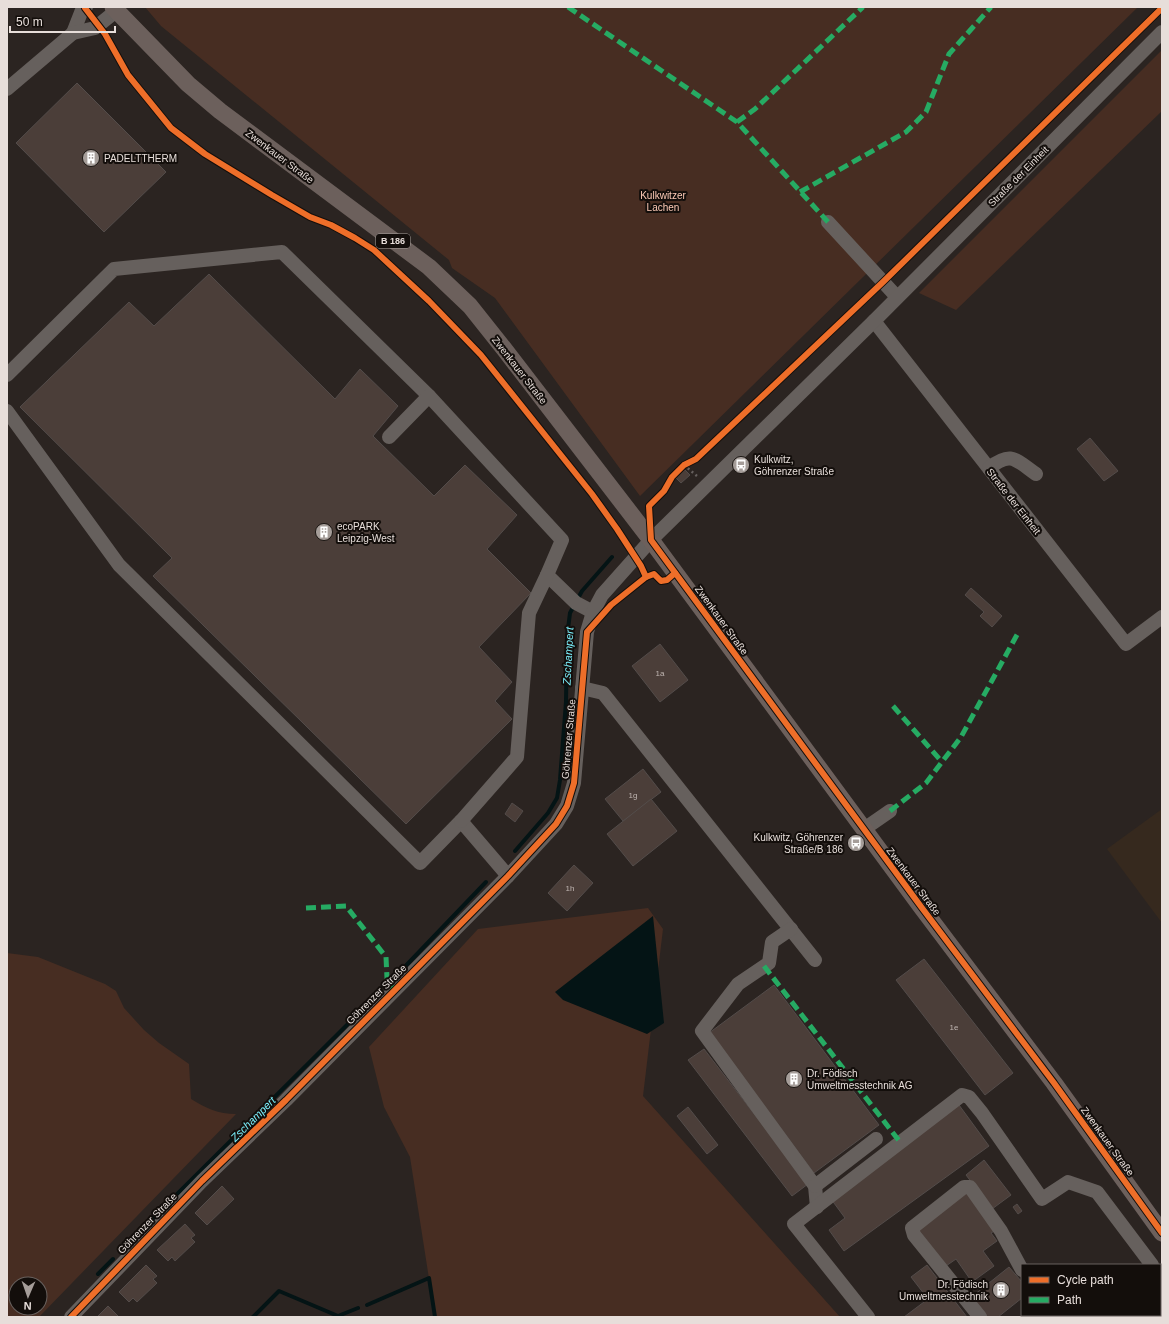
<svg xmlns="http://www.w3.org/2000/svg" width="1169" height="1324" viewBox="0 0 1169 1324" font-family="Arial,sans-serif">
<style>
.industrial{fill:#36291e}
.green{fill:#472d22;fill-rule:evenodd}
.water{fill:#041415}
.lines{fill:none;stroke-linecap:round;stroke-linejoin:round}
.stream{stroke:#041415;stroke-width:4}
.building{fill:#4b3e39;stroke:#534c4a}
.path{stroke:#66605e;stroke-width:2.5;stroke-dasharray:2 3;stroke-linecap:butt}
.minor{stroke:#66605d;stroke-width:14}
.major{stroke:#6c605c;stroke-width:17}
.quiet{stroke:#26ab63;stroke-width:5;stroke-dasharray:10 5;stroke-linecap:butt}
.cycleway-casing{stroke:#130e0b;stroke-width:8}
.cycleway{stroke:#ee6e29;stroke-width:6}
.labels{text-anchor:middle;stroke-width:4;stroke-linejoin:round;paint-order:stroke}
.number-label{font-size:8px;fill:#c0b6b2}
.shield{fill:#130e0b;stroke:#a7a09c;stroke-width:1}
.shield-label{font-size:9px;font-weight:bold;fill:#e7deda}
.street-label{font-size:10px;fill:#e7deda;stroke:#130e0b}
.poi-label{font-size:10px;fill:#e7deda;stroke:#130e0b;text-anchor:start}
.park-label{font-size:10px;fill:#fdcab6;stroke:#130e0b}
.water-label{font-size:11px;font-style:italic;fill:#7cf2fe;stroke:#130e0b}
</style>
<rect width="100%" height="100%" fill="#2b2421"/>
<polygon class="industrial" points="1162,809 1162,923 1107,849"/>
<g class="green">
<polygon points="145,7 1138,7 640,496 495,298 452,268 449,260 161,26"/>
<polygon points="1162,50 1162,111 956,310 919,293"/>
<polygon points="648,908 663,929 643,1096 840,1317 435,1317 410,1157 384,1107 369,1047 478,929"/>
<path d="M 7,953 L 38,957 L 105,984 L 116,991 L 124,1008 L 144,1030 L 159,1043 L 189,1064 L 191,1099 C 206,1108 218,1114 236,1114 L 39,1317 L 7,1317 ZM 16,1284 L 40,1284 L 40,1308 L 16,1308 Z"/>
<polygon points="1162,1300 1162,1317 1141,1317 1144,1315 1160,1315 1160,1302"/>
</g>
<polygon class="water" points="653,916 664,1023 647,1034 563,1000 555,992"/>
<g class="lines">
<g class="stream">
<polyline points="515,851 548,813 557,798 560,780 566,702 567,637 570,613 582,591 612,557"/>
<polyline points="396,976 486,882"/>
<polyline points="125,1246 381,991"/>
<polyline points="98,1274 113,1259"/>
<polyline points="367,1305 429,1278 435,1317"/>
<polyline points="253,1317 279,1291 338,1316 358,1308"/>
</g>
</g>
<g class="building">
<polygon points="77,83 166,172 104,232 16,143"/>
<polygon points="209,274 335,399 360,369 398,406 373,436 434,496 465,465 517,515 487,549 531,593 479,647 512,682 495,701 512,719 406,824 153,576 172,558 20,407 129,302 154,326"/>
<polygon points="1090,438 1118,471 1104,481 1077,449"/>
<polygon points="684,469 690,475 681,483 675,477"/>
<polygon points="971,588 1002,616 992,627 980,616 984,612 965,595"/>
<polygon points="660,644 688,680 660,702 632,666"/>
<polygon points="643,769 661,792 623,821 605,799"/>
<polygon points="651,799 677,831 633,866 607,834"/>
<polygon points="512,803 523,811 515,822 505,814"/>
<polygon points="574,865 593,883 567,911 548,893"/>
<polygon points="924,959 1013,1073 985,1095 896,980"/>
<polygon points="774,985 879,1125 814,1173 709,1033"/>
<polygon points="704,1049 808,1184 792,1196 688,1060"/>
<polygon points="959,1105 989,1146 844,1251 829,1230 845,1218 831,1199"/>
<polygon points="688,1107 718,1145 707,1154 677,1116"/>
<polygon points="984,1160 1011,1195 992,1209 966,1175"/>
<polygon points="222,1186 234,1199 207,1225 195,1213"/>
<polygon points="968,1191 996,1230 991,1233 997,1241 983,1251 994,1266 972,1282 956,1259 946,1266 917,1228"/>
<polygon points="1017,1204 1022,1211 1018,1214 1013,1207"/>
<polygon points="185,1224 195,1235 191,1238 195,1242 175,1261 172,1257 168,1261 157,1250"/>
<polygon points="146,1265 157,1276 153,1279 157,1283 137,1302 133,1298 129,1302 119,1292"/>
<polygon points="927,1265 967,1317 904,1317 928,1299 911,1277"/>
<polygon points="1009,1267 1022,1282 1022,1298 998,1317 984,1317 969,1299"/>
<polygon points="108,1306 119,1317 97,1317"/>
</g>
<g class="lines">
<polyline class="path" points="684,465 697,476"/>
<g class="minor">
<polyline points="73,33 82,10 86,7"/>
<polyline points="7,89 73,33 95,28 116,11"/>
<polyline points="828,222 897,297"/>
<polyline points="874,321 1126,644 1162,617"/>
<polyline points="7,375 114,269 282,252 429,396"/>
<polyline points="7,411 119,565 420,863 461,821 508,876"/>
<polyline points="389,437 429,396 562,540 547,575 576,603 593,612"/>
<path d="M 989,468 C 1011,451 1015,459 1036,474"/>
<polyline points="582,688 603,693 815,960"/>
<polyline points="461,821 517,757 529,613 547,575"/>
<polyline points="864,829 890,811"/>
<polyline points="791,929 772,942 769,963 738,984 702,1031 815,1186 817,1207"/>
<polyline points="815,1186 876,1139"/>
<polyline points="1160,1274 1162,1273"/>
<polyline points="1056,1315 1057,1317"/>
<polyline points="71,1317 202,1181 286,1100 508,876 556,824 567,806 574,783 587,632 593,612 602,595 651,540 874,321 1162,32"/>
<polyline points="868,1317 794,1224 962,1095 969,1097 982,1113 1042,1199 1068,1182 1097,1192 1152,1265"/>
<polyline points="980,1317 914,1235 912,1228 964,1187 970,1187 1001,1231 1022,1270"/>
<polyline points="1098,1317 1101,1315"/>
</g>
<polyline class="major" points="113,7 188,84 220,111 429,267 470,306 505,350 651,540 922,908 1054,1083 1162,1233"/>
<g class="quiet">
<polyline points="568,7 737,122 828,222"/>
<polyline points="737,122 755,109 863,7"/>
<polyline points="800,192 906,132 926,112 949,54 991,7"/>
<polyline points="893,706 942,762"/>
<polyline points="890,811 926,783 961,737 1018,633"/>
<polyline points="306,908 346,906 386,957 387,978 394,990"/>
<polyline points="764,966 900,1142"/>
</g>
<g class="cycleway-casing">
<g id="cycleway">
<polyline points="85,8 105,34 128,75 171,128 205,154 272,195 310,217 331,225 355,238 374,250 429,301 481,355 592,494 617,529 641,566 646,577"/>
<polyline points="1162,8 883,282 696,459 684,465 672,477 664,491 649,506 651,540 922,908 1054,1083 1162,1233"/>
<polyline points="71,1317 202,1181 286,1100 508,876 556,824 567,806 574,783 587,632 611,605 646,577 654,574 661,581 667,580 675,573"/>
</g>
</g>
<use href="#cycleway" class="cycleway"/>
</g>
<defs>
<g id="building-disc" transform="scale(0.9)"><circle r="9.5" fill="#a59d99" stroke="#130e0b"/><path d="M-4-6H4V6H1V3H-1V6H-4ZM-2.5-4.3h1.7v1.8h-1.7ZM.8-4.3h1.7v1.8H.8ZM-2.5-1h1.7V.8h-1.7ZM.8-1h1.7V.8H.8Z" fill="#fff"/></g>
<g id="bus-disc" transform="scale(0.9)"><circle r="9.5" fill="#a59d99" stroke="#130e0b"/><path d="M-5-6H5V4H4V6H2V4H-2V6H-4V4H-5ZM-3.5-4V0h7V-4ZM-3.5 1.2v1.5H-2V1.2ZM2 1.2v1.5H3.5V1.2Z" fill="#fff"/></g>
</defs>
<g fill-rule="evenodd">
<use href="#building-disc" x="91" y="158"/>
<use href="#bus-disc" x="741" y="465"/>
<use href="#building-disc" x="324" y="532"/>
<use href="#bus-disc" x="856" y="843"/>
<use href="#building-disc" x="794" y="1079"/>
<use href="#building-disc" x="1001" y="1290"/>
</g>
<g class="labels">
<g class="number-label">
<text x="660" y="676">1a</text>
<text x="633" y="798">1g</text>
<text x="570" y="891">1h</text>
<text x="954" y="1030">1e</text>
</g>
<rect class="shield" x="376" y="234" width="34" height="14" rx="3"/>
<g class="shield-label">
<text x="393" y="244">B 186</text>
</g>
<g class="street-label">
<text transform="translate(280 156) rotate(37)" y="4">Zwenkauer Straße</text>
<text transform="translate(1018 176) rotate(-45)" y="4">Straße der Einheit</text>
<text transform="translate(520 370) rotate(52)" y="4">Zwenkauer Straße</text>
<text transform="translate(1014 501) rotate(52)" y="4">Straße der Einheit</text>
<text transform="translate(722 620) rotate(54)" y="4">Zwenkauer Straße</text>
<text transform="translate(568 739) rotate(-85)" y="4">Göhrenzer Straße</text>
<text transform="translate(914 881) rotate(53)" y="4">Zwenkauer Straße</text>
<text transform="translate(376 994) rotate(-45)" y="4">Göhrenzer Straße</text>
<text transform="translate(1108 1141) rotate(54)" y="4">Zwenkauer Straße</text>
<text transform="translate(147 1223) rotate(-46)" y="4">Göhrenzer Straße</text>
</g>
<g class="poi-label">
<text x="104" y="162">PADELTTHERM</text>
<text x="754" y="463">Kulkwitz,<tspan x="754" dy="12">Göhrenzer Straße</tspan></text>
<text x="337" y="530">ecoPARK<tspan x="337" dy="12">Leipzig-West</tspan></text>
<text x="843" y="841" text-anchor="end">Kulkwitz, Göhrenzer<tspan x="843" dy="12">Straße/B 186</tspan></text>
<text x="807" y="1077">Dr. Födisch<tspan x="807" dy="12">Umweltmesstechnik AG</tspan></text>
<text x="988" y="1288" text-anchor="end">Dr. Födisch<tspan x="988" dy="12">Umweltmesstechnik</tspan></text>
</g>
<g class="park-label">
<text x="663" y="199">Kulkwitzer<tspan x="663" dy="12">Lachen</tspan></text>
</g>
<g class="water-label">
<text transform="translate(568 656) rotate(-87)" y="4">Zschampert</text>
<text transform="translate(253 1119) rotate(-45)" y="4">Zschampert</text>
</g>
</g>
<rect width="1169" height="1324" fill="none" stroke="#e7deda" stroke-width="16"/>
<rect x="1021" y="1264" width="140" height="52" fill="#130e0b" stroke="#68615e"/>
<rect x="1029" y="1277" width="20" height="6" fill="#ee6e29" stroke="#68615e"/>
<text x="1057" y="1284" font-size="12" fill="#e7deda">Cycle path</text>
<rect x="1029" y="1297" width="20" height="6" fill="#26ab63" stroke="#68615e"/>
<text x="1057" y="1304" font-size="12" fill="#e7deda">Path</text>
<g transform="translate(28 1296) rotate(182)"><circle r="19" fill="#130e0b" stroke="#68615e"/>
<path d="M0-3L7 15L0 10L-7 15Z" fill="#a59d99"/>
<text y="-6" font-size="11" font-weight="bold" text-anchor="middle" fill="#e7deda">N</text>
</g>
<path d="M10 26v6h105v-6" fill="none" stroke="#e7deda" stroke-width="2"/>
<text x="16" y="26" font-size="12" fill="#e7deda" stroke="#130e0b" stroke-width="3" paint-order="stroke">50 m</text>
</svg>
